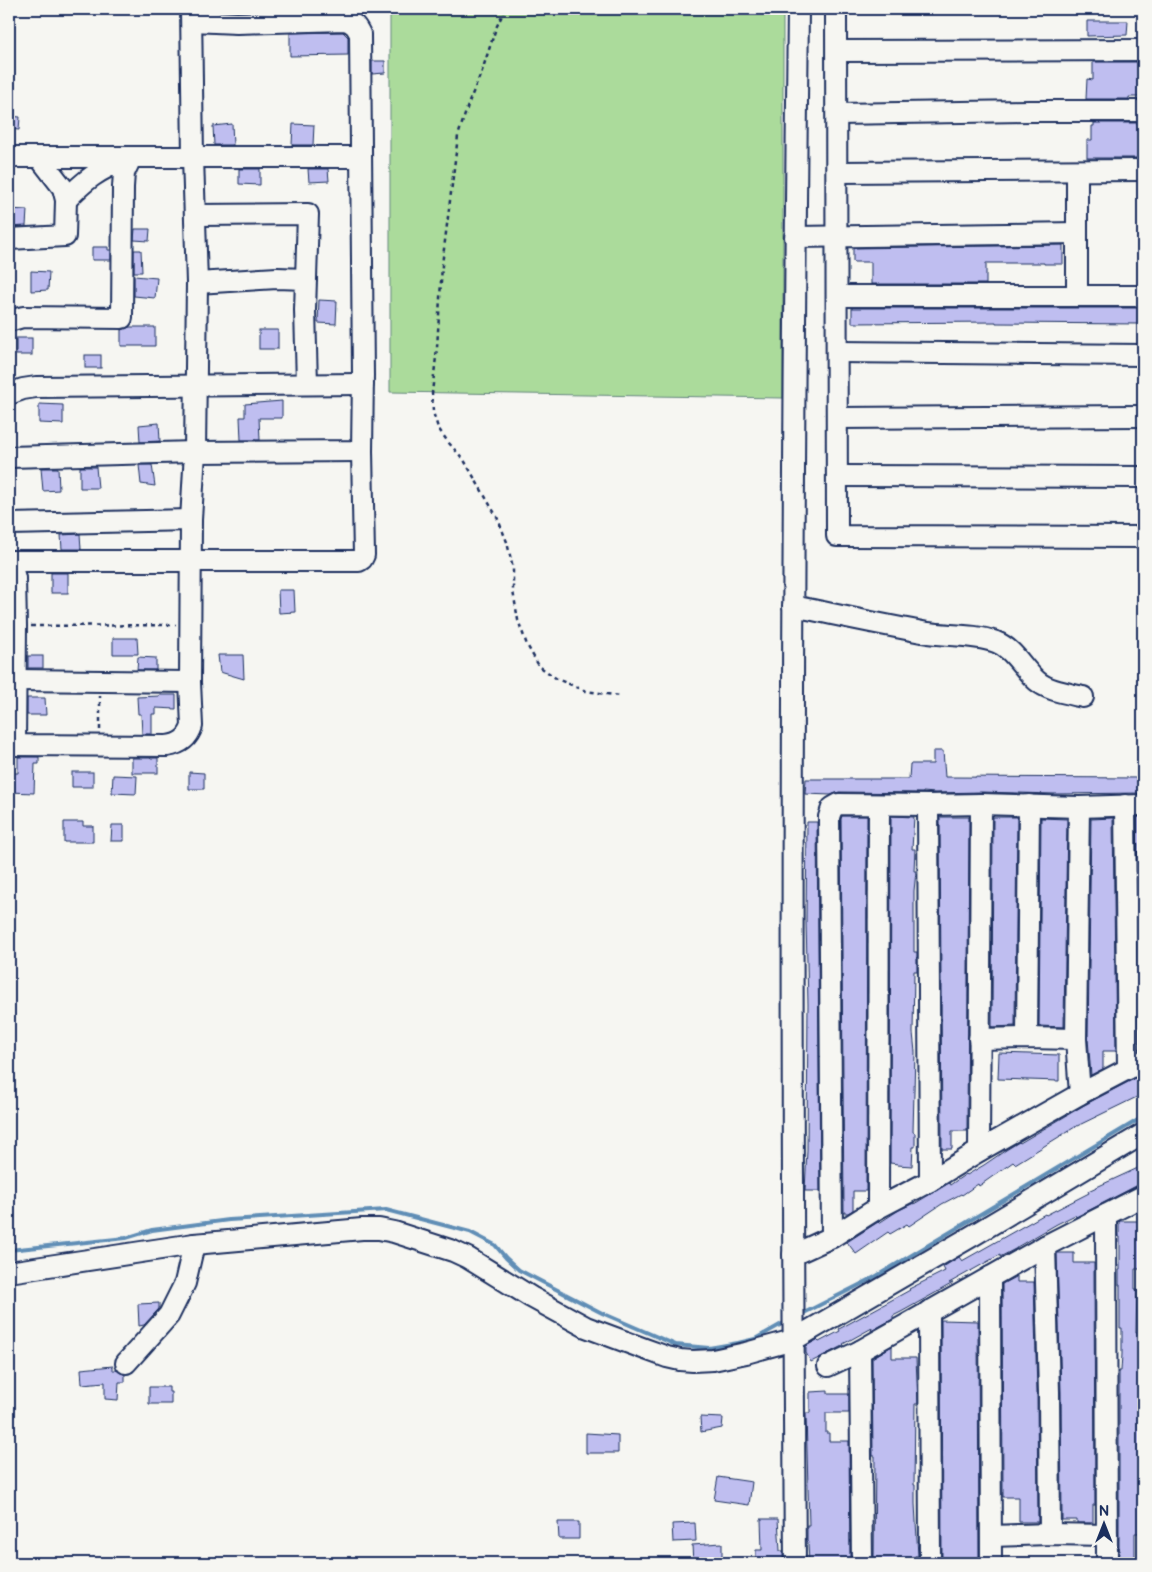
<svg xmlns="http://www.w3.org/2000/svg" width="1152" height="1572" viewBox="0 0 1152 1572" font-family="'Balsamiq Sans',sans-serif">
<style>
.green{fill:#abdb9b;stroke:#63857c}
.lines{fill:none;stroke-linecap:round;stroke-linejoin:round}
.stream{stroke:#618eb6;stroke-width:4}
.building{fill:#bfbef0;stroke:#1b2f5e}
.minor-casing{stroke:#1b2f5e;stroke-width:24}
.path{stroke:#1b2f5e;stroke-width:2.5;stroke-dasharray:4 4;stroke-linecap:butt}
.minor{stroke:#f6f6f2;stroke-width:20}
</style>
<rect width="100%" height="100%" fill="#f6f6f2"/>
<filter id="ink" filterUnits="userSpaceOnUse"><feTurbulence type="fractalNoise" baseFrequency=".02" numOctaves="2"/><feDisplacementMap in="SourceGraphic" scale="10" xChannelSelector="R" yChannelSelector="G"/><feConvolveMatrix kernelMatrix="1 2 1 2 8 2 1 2 1" color-interpolation-filters="sRGB"/></filter>
<g filter="url(#ink)">
<polygon class="green" points="390,9 748,9 783,16 783,398 390,392"/>
<g class="lines">
<g class="stream">
<polyline points="9,1250 126,1238 152,1230 229,1220 386,1210 470,1232 495,1245 506,1258 519,1270 602,1313 676,1345 709,1348 738,1343 755,1339 787,1321"/>
<polyline points="800,1315 875,1277 1143,1117"/>
</g>
</g>
<g class="building">
<polygon points="1087,21 1128,21 1127,35 1087,36"/>
<polygon points="343,32 348,37 348,55 290,56 290,33"/>
<polygon points="372,61 385,61 385,73 372,74"/>
<polygon points="1093,62 1143,62 1143,97 1129,97 1129,99 1086,99 1087,79 1093,80"/>
<polygon points="9,116 20,117 19,130 9,129"/>
<polygon points="1094,123 1143,123 1143,158 1087,158 1087,140 1092,140 1092,126 1094,126"/>
<polygon points="232,124 233,145 214,145 213,126"/>
<polygon points="293,124 314,125 313,145 292,145"/>
<polygon points="239,169 260,169 260,185 239,184"/>
<polygon points="308,169 328,169 329,181 309,182"/>
<polygon points="9,209 27,210 26,226 9,227"/>
<polygon points="135,229 150,229 149,241 134,240"/>
<polygon points="1063,245 1063,264 1044,264 1044,263 986,263 986,284 871,284 871,262 853,262 853,248"/>
<polygon points="92,247 108,247 108,250 111,250 111,260 92,260"/>
<polygon points="134,250 141,250 142,272 134,272"/>
<polygon points="31,271 49,272 48,290 31,291"/>
<polygon points="134,276 157,278 155,298 134,296"/>
<polygon points="319,300 337,301 336,324 318,323"/>
<polygon points="852,308 1143,308 1143,324 996,323 996,322 852,323"/>
<polygon points="130,327 155,327 155,346 121,346 121,330"/>
<rect x="259" y="330" width="19" height="19"/>
<rect x="16" y="338" width="16" height="17"/>
<rect x="85" y="355" width="16" height="13"/>
<polygon points="282,401 282,418 259,418 260,440 241,440 240,417 245,417 245,404"/>
<polygon points="39,404 63,405 63,424 39,423"/>
<polygon points="159,423 160,441 140,442 139,425"/>
<polygon points="139,465 152,465 155,486 141,484"/>
<polygon points="80,467 96,467 98,488 80,488"/>
<polygon points="41,468 58,468 59,490 43,491"/>
<polygon points="80,534 81,549 62,549 61,535"/>
<rect x="51" y="573" width="17" height="20"/>
<polygon points="278,590 294,590 295,612 279,613"/>
<polygon points="113,638 137,638 138,654 113,654"/>
<polygon points="218,655 243,655 244,679 220,672"/>
<rect x="28" y="656" width="15" height="12"/>
<polygon points="138,657 156,658 156,670 137,670"/>
<polygon points="160,695 176,695 176,709 156,708 156,714 152,714 152,734 142,734 141,714 138,714 137,697 160,696"/>
<polygon points="27,698 45,698 46,715 27,715"/>
<polygon points="933,751 943,751 945,777 1143,778 1143,793 1055,794 981,792 935,793 923,792 923,793 839,792 831,795 805,794 806,779 909,779 910,764 933,764"/>
<polygon points="18,757 39,757 39,764 35,764 34,793 9,792 9,773 18,773"/>
<rect x="132" y="758" width="26" height="15"/>
<rect x="72" y="772" width="21" height="15"/>
<polygon points="189,772 204,773 204,789 189,789"/>
<polygon points="113,775 137,776 136,794 112,793"/>
<polygon points="842,816 867,816 866,1191 853,1191 853,1210 848,1213 844,1213 841,819"/>
<polygon points="891,816 914,817 912,849 915,849 914,871 916,871 914,891 914,952 917,952 917,971 914,971 913,1033 915,1052 913,1132 915,1133 915,1147 913,1147 912,1166 897,1165 898,1164 890,1163"/>
<polygon points="940,817 969,817 967,1131 952,1131 952,1149 942,1149"/>
<polygon points="993,817 1017,817 1015,1026 992,1027"/>
<polygon points="1137,817 1143,817 1143,914 1138,914"/>
<polygon points="1041,818 1067,819 1064,1027 1039,1026"/>
<polygon points="1113,818 1116,1051 1103,1051 1103,1069 1091,1075 1088,1039 1091,819"/>
<polygon points="64,822 83,822 83,826 93,826 93,842 64,842"/>
<polygon points="807,822 817,822 820,1191 805,1191 807,1150 808,1004 806,921"/>
<polygon points="112,825 124,825 124,841 111,841"/>
<polygon points="1138,939 1143,939 1143,955 1139,955"/>
<rect x="1139" y="976" width="4" height="52"/>
<polygon points="999,1053 1059,1055 1059,1081 998,1079"/>
<polygon points="1143,1074 1143,1094 1075,1127 1015,1164 1013,1162 979,1186 978,1184 962,1195 961,1194 942,1204 909,1226 907,1224 890,1234 888,1232 856,1254 847,1242 878,1222 879,1223 899,1210 914,1203 914,1204 949,1183 950,1185 966,1174 967,1175 984,1165 1006,1150 1019,1142 1020,1143 1086,1104"/>
<polygon points="1138,1168 1139,1170 1143,1168 1143,1184 1138,1185 1076,1217 1075,1215 1057,1224 1017,1247 1017,1248 1000,1257 1000,1255 994,1258 949,1283 953,1283 901,1312 893,1316 893,1319 871,1331 872,1328 843,1344 844,1345 811,1362 806,1353 806,1346 817,1340 819,1342 840,1331 839,1329 910,1290 909,1289 945,1271 943,1267 959,1257 962,1261 1045,1214 1046,1215 1089,1193 1088,1191"/>
<polygon points="1120,1221 1143,1221 1143,1269 1135,1269 1135,1289 1137,1289 1136,1333 1138,1333 1138,1372 1143,1372 1143,1533 1135,1533 1135,1563 1120,1563 1119,1554 1119,1371 1121,1371 1122,1354 1122,1328 1120,1328 1120,1285 1119,1285 1119,1270 1120,1270 1120,1237 1119,1237 1119,1222"/>
<polygon points="1057,1253 1074,1253 1074,1263 1094,1263 1095,1505 1093,1505 1093,1523 1077,1523 1077,1520 1062,1520 1061,1392"/>
<polygon points="1017,1276 1017,1282 1034,1282 1037,1392 1038,1522 1019,1522 1019,1497 1003,1497 1002,1284"/>
<polygon points="159,1303 159,1309 144,1325 139,1326 138,1304"/>
<polygon points="941,1320 978,1321 979,1563 942,1563"/>
<polygon points="892,1346 892,1358 916,1358 918,1404 915,1404 914,1485 915,1485 915,1504 918,1556 915,1556 915,1563 874,1562 875,1456 873,1456 872,1358"/>
<polygon points="113,1366 113,1370 117,1370 125,1375 125,1382 119,1382 118,1400 105,1399 105,1382 82,1384 81,1369"/>
<polygon points="149,1387 169,1387 169,1392 171,1392 171,1404 149,1404"/>
<polygon points="828,1391 828,1394 849,1394 849,1413 826,1413 826,1433 829,1433 829,1441 849,1441 850,1563 809,1563 808,1543 807,1540 807,1526 809,1526 806,1413 810,1413 810,1392"/>
<polygon points="700,1417 723,1418 722,1428 701,1432"/>
<polygon points="586,1433 618,1435 618,1453 586,1453"/>
<polygon points="718,1477 752,1482 749,1505 714,1500"/>
<polygon points="761,1519 778,1519 780,1551 783,1551 783,1563 756,1563 756,1550 762,1550"/>
<polygon points="558,1522 579,1522 579,1539 559,1539"/>
<polygon points="695,1523 696,1541 673,1542 672,1524"/>
<polygon points="722,1543 722,1563 693,1563 692,1545"/>
</g>
<g class="lines">
<g class="minor-casing">
<g id="minor">
<polyline points="836,9 837,536 1143,537"/>
<polyline points="837,51 1143,50"/>
<polyline points="837,114 1031,111 1143,111"/>
<polyline points="9,157 360,157"/>
<polyline points="1077,171 1077,296"/>
<polyline points="837,172 1143,170"/>
<path d="M 66,200 C 85,180 98,170 124,160"/>
<polyline points="195,215 308,214 306,279"/>
<polyline points="795,237 1077,233"/>
<polyline points="9,239 65,236 66,200 63,188 39,157"/>
<polyline points="197,283 277,278 306,279 305,310 307,384"/>
<polyline points="837,296 1143,296"/>
<polyline points="9,321 23,317 122,318 123,187 124,173 131,158"/>
<polyline points="837,352 1143,355"/>
<polyline points="9,394 23,389 36,387 363,384"/>
<polyline points="837,418 1143,416"/>
<path d="M 9,457 L 195,452 L 362,451 L 363,375 L 360,34 C 356,26 354,23 345,20 L 237,23 L 192,21"/>
<polyline points="837,476 1143,477"/>
<polyline points="9,524 191,520"/>
<polyline points="9,561 359,561 362,559 364,555 362,451"/>
<path d="M 9,564 L 13,571 L 15,578 L 16,626 L 15,745 L 167,746 C 180,744 188,739 192,726 L 190,682 L 191,520 L 195,452 L 197,283 L 193,157 L 191,9"/>
<path d="M 793,606 C 838,615 883,625 928,633 C 950,636 974,634 996,642 C 1014,649 1022,668 1037,681 C 1049,691 1067,693 1083,697"/>
<polyline points="16,680 190,682"/>
<polyline points="928,805 930,1181"/>
<polyline points="1125,805 1128,1069"/>
<polyline points="1079,807 1076,1039 1080,1094"/>
<polyline points="1027,1038 1029,805"/>
<polyline points="979,1039 1027,1038 1076,1039"/>
<polyline points="979,1151 981,804"/>
<polyline points="878,1208 879,805"/>
<polyline points="1106,1215 1107,1563"/>
<polyline points="832,1237 829,817 832,808 839,804 928,805 981,804 1079,807 1143,805"/>
<polyline points="1045,1246 1049,1392 1050,1534"/>
<polyline points="793,1255 832,1237 878,1208 930,1181 979,1151 1080,1094 1143,1061"/>
<polyline points="9,1272 194,1244 362,1229 379,1229 394,1232 453,1251 468,1258 531,1297 586,1327 645,1349 667,1357 680,1360 693,1361 713,1360 746,1353 793,1340 972,1236 1143,1134"/>
<polyline points="990,1277 991,1563"/>
<polyline points="929,1311 930,1563"/>
<polyline points="860,1351 862,1563"/>
<polyline points="126,1363 169,1315 185,1283 194,1244"/>
<polyline points="828,1366 860,1351 1045,1246 1143,1196"/>
<polyline points="991,1536 1050,1534 1107,1535"/>
<path d="M 795,1563 C 791,1045 792,527 798,9"/>
</g>
</g>
<g class="path">
<polyline points="505,9 496,28 482,71 469,102 458,136 442,265 437,348 432,393 433,412 438,428 448,442 464,460 497,517 507,542 513,569 513,591 518,620 527,645 539,666 557,679 586,691 620,696"/>
<polyline points="31,626 176,625"/>
<polyline points="100,730 100,696"/>
<polyline points="21,1559 23,1563"/>
</g>
<use href="#minor" class="minor"/>
</g>
</g>
<rect width="1152" height="1572" fill="none" stroke="#f6f6f2" stroke-width="30"/>
<rect x="15" y="15" width="1122" height="1542" fill="none" stroke="#1b2f5e" stroke-width="2" filter="url(#ink)"/>
<g transform="translate(1104 1524)" stroke="#f6f6f2" stroke-width="4" paint-order="stroke">
<path d="M0-4L9 19L0 12L-9 19Z" fill="#1b2f5e"/>
<text y="-8" font-size="14" font-weight="bold" text-anchor="middle" fill="#1b2f5e">N</text>
</g>
</svg>
